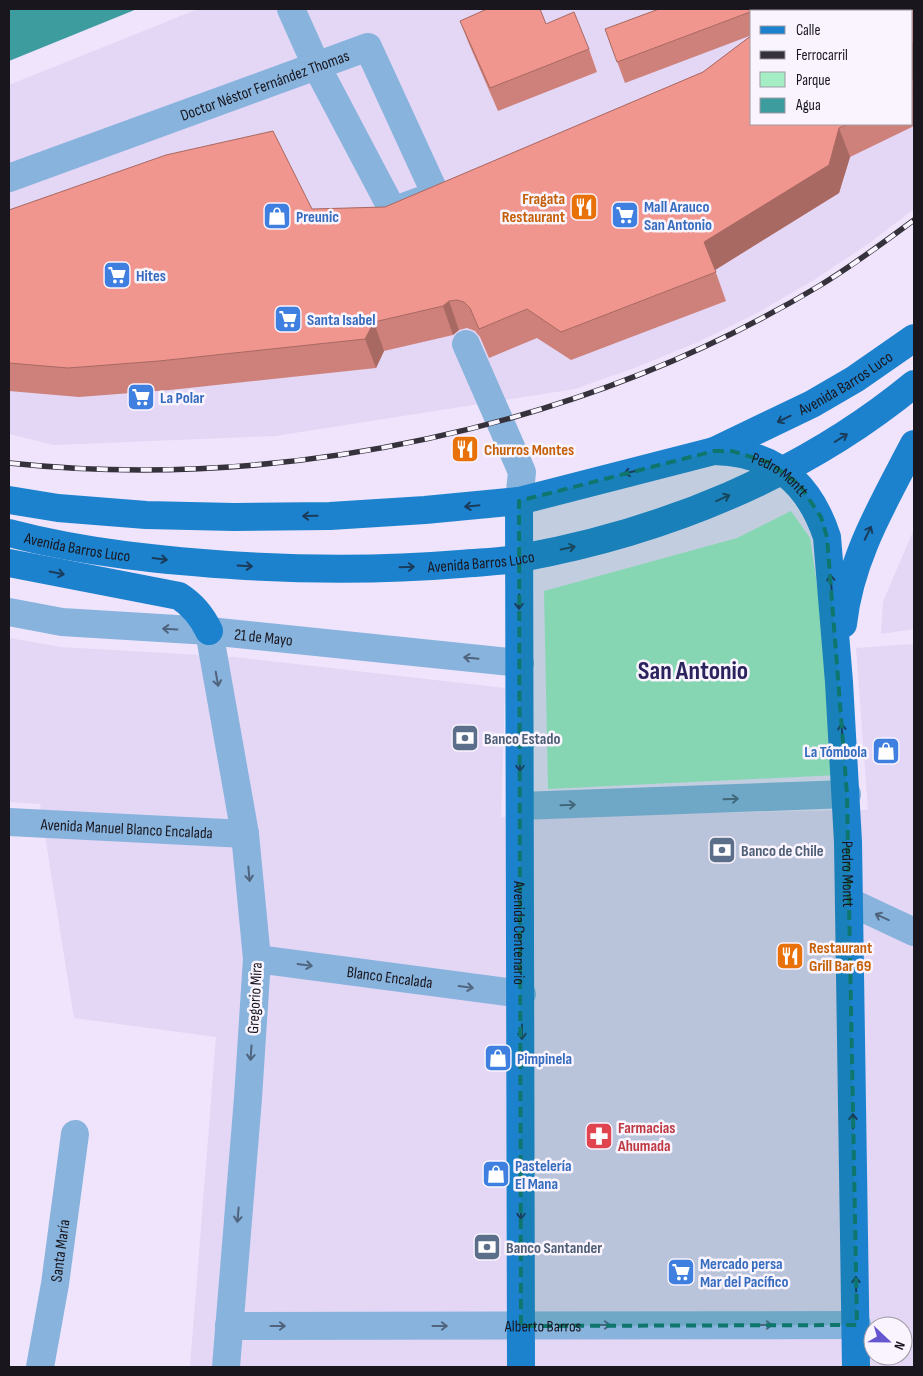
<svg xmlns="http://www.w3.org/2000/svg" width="923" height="1376" viewBox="0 0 923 1376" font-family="'Sofia Sans Condensed',sans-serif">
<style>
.built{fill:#e4d6f5;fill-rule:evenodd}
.green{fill:#a5eec5}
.water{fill:#3d9c9e}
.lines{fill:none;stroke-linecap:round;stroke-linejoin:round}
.minor{stroke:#87b3dd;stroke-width:28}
.major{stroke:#1d82cd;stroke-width:28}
.rail-casing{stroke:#36323c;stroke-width:5.5}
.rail{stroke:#f9f4fe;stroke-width:4;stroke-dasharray:11;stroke-linecap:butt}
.wall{fill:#ce817a}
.shaded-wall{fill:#a86963}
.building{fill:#f0968e;stroke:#a86963}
.oneway{stroke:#1a3c5b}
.oneway2{stroke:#50647e}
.marked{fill:#0f766e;fill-opacity:0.2;stroke:#0f766e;stroke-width:4;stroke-dasharray:10 6;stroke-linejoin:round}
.labels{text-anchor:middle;stroke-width:5;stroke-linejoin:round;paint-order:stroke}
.street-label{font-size:16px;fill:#19161e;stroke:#f9f4fe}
.food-label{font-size:16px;font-weight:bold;fill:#c56008;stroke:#f9f4fe;text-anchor:start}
.shop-label{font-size:16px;font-weight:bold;fill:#366cbe;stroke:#f9f4fe;text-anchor:start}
.service-label{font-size:16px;font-weight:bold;fill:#4e5e75;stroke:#f9f4fe;text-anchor:start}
.health-label{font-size:16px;font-weight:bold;fill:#be3a42;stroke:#f9f4fe;text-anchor:start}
.town-label{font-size:26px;font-weight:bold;fill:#2a235d;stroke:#f9f4fe}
</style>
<rect width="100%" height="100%" fill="#efe4fc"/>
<g class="built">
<path d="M 198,9 L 914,9 L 914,209 L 868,244 L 814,280 L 757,313 L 698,342 L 637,367 L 575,389 L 275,436 L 54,445 L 9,434 L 9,85 ZM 752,11 L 912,11 L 912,124 L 752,124 Z"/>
<polygon points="914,529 914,629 881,634 883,602"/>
<path d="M 9,638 L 61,647 L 234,657 L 505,688 L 501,817 L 868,810 L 856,648 L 914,644 L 914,1367 L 190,1367 L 216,1037 L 74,1018 L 40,804 L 9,802 ZM 873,1326 L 903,1326 L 903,1356 L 873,1356 Z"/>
</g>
<polygon class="green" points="791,511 810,538 833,693 838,775 548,789 544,591 737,538"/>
<polygon class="water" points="9,9 137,9 9,61"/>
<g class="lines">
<g class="minor">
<polyline points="291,9 316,65 393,211 420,201"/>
<path id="s1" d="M 9,178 L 368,47 L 436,195"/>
<polyline points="466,344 522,472 519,501"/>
<path id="s2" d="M 9,612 L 62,622 L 209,631 L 520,663"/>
<polyline points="209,631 245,834 257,959 248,1098 226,1367"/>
<polyline points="520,806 847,794"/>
<path id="s3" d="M 9,822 L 245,834"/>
<polyline points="850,902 914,932"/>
<path id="s4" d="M 257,959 L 522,994"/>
<path id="s5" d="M 229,1326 L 857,1325"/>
<path id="s6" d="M 40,1367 L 55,1284 L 75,1134"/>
</g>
<g class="major">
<path id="s7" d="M 714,451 C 773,452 809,482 827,537 L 839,682 L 848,842 L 856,1367"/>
<path id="s8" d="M 9,500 L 58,508 L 146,515 L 234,517 L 330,516 L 425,510 L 519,501 L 714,451 L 812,404 L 855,379 L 914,338"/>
<path id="s9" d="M 519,501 L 521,1367"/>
<path id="s10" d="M 9,533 C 85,553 166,561 245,566 C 316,570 388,570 460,564 C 480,562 501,562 521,558 C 664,532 802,476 914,384"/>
<path d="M 9,563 L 179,596 C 193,605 202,616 209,631"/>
<path d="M 843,624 C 850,558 884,502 914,444"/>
</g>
<g class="rail-casing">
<path id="rail" d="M 9,463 C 282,492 583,428 819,286 C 852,266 883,243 914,220"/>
</g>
<use href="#rail" class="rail"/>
</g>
<g class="wall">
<polygon points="659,9 777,9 778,11 752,11 752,124 912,124 912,11 914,9 914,80 913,81 914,83 914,126 850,157 839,193 715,270 726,301 571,360 537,338 489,358 480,337 475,331 467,328 459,330 453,335 384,351 376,368 170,390 79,397 9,391 9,210 312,209 385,207 703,72 752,35 625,83 605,29"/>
<polygon points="460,21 546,24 589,49 597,72 498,111 469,44"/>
</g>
<g class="shaded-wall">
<polygon points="914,41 914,80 912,82 912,43"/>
<polygon points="839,128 850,157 839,193 715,270 704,242"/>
<polygon points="449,301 459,330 453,335 443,306"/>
<polygon points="374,322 384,351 376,368 365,339"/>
</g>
<g class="building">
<polygon points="487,9 540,9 546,24 574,12 589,49 490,88 460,21"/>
<polygon points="659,9 758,9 617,62 605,29"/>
<polygon points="794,9 914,9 914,41 912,43 912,11 788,11"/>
<polygon points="752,35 752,124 848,124 839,128 829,165 704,242 716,272 561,332 527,309 479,329 470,308 464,302 457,300 449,301 443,306 374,322 365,339 159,361 68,368 9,363 9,210 166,155 273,131 312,209 385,207 703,72"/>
<polygon points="912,77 914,83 914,92 912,93"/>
</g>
<defs><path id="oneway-shaft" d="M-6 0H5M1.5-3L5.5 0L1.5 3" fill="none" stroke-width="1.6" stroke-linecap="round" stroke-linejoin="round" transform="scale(1.25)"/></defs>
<g class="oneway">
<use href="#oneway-shaft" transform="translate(784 419) rotate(154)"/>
<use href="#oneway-shaft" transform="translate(841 438) rotate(-32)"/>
<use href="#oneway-shaft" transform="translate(631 472) rotate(166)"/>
<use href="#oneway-shaft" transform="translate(723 498) rotate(-24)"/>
<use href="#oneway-shaft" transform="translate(472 506) rotate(174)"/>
<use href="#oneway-shaft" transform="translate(310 516) rotate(179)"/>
<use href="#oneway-shaft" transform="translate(868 533) rotate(-64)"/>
<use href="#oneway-shaft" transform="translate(568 548) rotate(-12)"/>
<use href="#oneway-shaft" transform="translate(160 559) rotate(7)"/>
<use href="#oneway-shaft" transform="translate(245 566) rotate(3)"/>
<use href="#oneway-shaft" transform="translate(407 567) rotate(-2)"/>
<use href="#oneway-shaft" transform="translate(57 573) rotate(11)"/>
<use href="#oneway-shaft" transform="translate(831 582) rotate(-95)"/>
<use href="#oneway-shaft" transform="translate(519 602) rotate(90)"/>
<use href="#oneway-shaft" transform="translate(842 731) rotate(-94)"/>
<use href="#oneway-shaft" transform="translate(520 764) rotate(90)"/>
<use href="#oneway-shaft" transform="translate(522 1032) rotate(90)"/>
<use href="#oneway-shaft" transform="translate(853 1121) rotate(-91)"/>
<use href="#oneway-shaft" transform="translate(521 1212) rotate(90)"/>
<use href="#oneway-shaft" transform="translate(856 1284) rotate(-91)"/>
</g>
<g class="oneway2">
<use href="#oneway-shaft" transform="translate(170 629) rotate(-177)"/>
<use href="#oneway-shaft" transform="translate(471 658) rotate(-174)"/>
<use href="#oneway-shaft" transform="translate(217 679) rotate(80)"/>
<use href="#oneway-shaft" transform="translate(731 799) rotate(-2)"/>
<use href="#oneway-shaft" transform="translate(568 805) rotate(-2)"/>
<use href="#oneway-shaft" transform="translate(249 874) rotate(85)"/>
<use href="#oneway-shaft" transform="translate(882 917) rotate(-155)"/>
<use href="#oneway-shaft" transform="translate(305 965) rotate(8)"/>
<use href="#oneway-shaft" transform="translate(466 987) rotate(8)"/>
<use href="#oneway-shaft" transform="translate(251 1053) rotate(94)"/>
<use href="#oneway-shaft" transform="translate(238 1215) rotate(95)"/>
<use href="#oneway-shaft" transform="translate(603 1325)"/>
<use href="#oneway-shaft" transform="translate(765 1325)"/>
<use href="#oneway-shaft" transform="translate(278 1326)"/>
<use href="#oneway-shaft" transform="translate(440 1326)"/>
</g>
<path class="marked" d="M 714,451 L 732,451 L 768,462 L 799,484 L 821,517 L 827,537 L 847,794 L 857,1325 L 521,1326 L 519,501 Z"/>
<defs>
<g id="restaurant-square" transform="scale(1.4375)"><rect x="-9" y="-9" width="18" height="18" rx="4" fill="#e8710a" stroke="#f9f4fe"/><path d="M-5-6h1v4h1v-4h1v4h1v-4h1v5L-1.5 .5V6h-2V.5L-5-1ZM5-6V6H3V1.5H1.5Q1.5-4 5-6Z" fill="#fff"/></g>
<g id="supermarket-square" transform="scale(1.4375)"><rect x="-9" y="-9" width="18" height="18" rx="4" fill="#3f7fe0" stroke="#f9f4fe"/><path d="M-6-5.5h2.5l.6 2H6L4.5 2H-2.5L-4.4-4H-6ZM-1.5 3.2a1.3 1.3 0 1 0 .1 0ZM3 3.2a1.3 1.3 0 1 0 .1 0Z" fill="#fff"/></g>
<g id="shop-square" transform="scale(1.4375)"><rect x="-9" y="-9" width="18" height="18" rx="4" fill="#3f7fe0" stroke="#f9f4fe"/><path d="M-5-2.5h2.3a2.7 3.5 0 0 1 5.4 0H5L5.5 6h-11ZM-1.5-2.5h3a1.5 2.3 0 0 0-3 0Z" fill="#fff"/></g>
<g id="bank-square" transform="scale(1.4375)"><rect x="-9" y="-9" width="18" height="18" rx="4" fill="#5c6f8a" stroke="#f9f4fe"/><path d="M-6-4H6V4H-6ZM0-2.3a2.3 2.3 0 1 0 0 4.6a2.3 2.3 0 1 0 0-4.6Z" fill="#fff"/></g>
<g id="pharmacy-square" transform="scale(1.4375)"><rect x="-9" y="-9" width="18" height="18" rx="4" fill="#e0444e" stroke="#f9f4fe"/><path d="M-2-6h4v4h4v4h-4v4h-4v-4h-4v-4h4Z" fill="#fff"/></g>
</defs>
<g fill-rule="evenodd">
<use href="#restaurant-square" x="584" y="207"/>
<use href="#supermarket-square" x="625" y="215"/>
<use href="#shop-square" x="277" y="216"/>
<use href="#supermarket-square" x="117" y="275"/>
<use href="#supermarket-square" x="288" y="319"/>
<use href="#supermarket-square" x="141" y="397"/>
<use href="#restaurant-square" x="465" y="449"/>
<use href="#bank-square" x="465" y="738"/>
<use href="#shop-square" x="886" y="751"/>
<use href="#bank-square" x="722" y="850"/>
<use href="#restaurant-square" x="790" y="956"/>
<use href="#shop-square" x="498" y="1058"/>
<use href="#pharmacy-square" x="599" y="1136"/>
<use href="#shop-square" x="496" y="1174"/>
<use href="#bank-square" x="487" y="1247"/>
<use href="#supermarket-square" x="681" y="1272"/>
</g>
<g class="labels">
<g class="street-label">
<text dy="6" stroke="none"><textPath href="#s1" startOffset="272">Doctor Néstor Fernández Thomas</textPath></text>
<text dy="6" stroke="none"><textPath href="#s8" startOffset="861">Avenida Barros Luco</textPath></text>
<text dy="6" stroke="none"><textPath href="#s7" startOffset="72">Pedro Montt</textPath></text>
<text dy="6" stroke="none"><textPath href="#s10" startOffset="70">Avenida Barros Luco</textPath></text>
<text dy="6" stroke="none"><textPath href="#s10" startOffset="475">Avenida Barros Luco</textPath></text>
<text dy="6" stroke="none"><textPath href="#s2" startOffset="256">21 de Mayo</textPath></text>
<text dy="6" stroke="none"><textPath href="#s3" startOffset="118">Avenida Manuel Blanco Encalada</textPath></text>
<text dy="6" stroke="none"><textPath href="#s7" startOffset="491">Pedro Montt</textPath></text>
<text dy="6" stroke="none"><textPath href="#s9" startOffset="432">Avenida Centenario</textPath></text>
<text dy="6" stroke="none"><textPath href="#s4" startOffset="134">Blanco Encalada</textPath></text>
<text transform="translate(254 998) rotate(-87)" y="6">Gregorio Mira</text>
<text dy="6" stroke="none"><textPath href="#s6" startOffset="118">Santa María</textPath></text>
<text dy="6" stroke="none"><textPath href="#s5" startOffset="314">Alberto Barros</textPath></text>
</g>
<g class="food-label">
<text x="565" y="204" text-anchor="end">Fragata<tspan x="565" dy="18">Restaurant</tspan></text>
<text x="484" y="455">Churros Montes</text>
<text x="809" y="953">Restaurant<tspan x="809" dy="18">Grill Bar 69</tspan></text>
</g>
<g class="shop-label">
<text x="644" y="212">Mall Arauco<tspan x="644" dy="18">San Antonio</tspan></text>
<text x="296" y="222">Preunic</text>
<text x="136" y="281">Hites</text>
<text x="307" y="325">Santa Isabel</text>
<text x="160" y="403">La Polar</text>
<text x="867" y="757" text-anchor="end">La Tómbola</text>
<text x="517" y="1064">Pimpinela</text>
<text x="515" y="1171">Pastelería<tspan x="515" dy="18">El Mana</tspan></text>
<text x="700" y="1269">Mercado persa<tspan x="700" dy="18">Mar del Pacífico</tspan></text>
</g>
<g class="service-label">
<text x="484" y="744">Banco Estado</text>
<text x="741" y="856">Banco de Chile</text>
<text x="506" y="1253">Banco Santander</text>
</g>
<g class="health-label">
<text x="618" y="1133">Farmacias<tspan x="618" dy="18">Ahumada</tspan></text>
</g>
<g class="town-label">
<text x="693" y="679">San Antonio</text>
</g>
</g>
<rect width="923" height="1376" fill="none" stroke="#19161e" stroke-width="20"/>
<rect x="750" y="10" width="162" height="115" fill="#f9f4fe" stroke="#9f9ba4"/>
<rect x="760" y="26" width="25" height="8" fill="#1d82cd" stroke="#9f9ba4"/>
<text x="796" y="35" font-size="15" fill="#19161e">Calle</text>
<rect x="760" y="51" width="25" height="8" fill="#36323c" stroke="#9f9ba4"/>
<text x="796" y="60" font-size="15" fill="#19161e">Ferrocarril</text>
<rect x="760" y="72" width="25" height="15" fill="#a5eec5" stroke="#9f9ba4"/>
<text x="796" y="85" font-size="15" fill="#19161e">Parque</text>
<rect x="760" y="98" width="25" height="15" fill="#3d9c9e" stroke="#9f9ba4"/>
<text x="796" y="110" font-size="15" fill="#19161e">Agua</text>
<g transform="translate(888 1341) rotate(112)"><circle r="24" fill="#f9f4fe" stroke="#9f9ba4"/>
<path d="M0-4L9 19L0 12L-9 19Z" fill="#6556d0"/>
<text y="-8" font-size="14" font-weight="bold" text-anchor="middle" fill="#19161e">N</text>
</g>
</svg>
